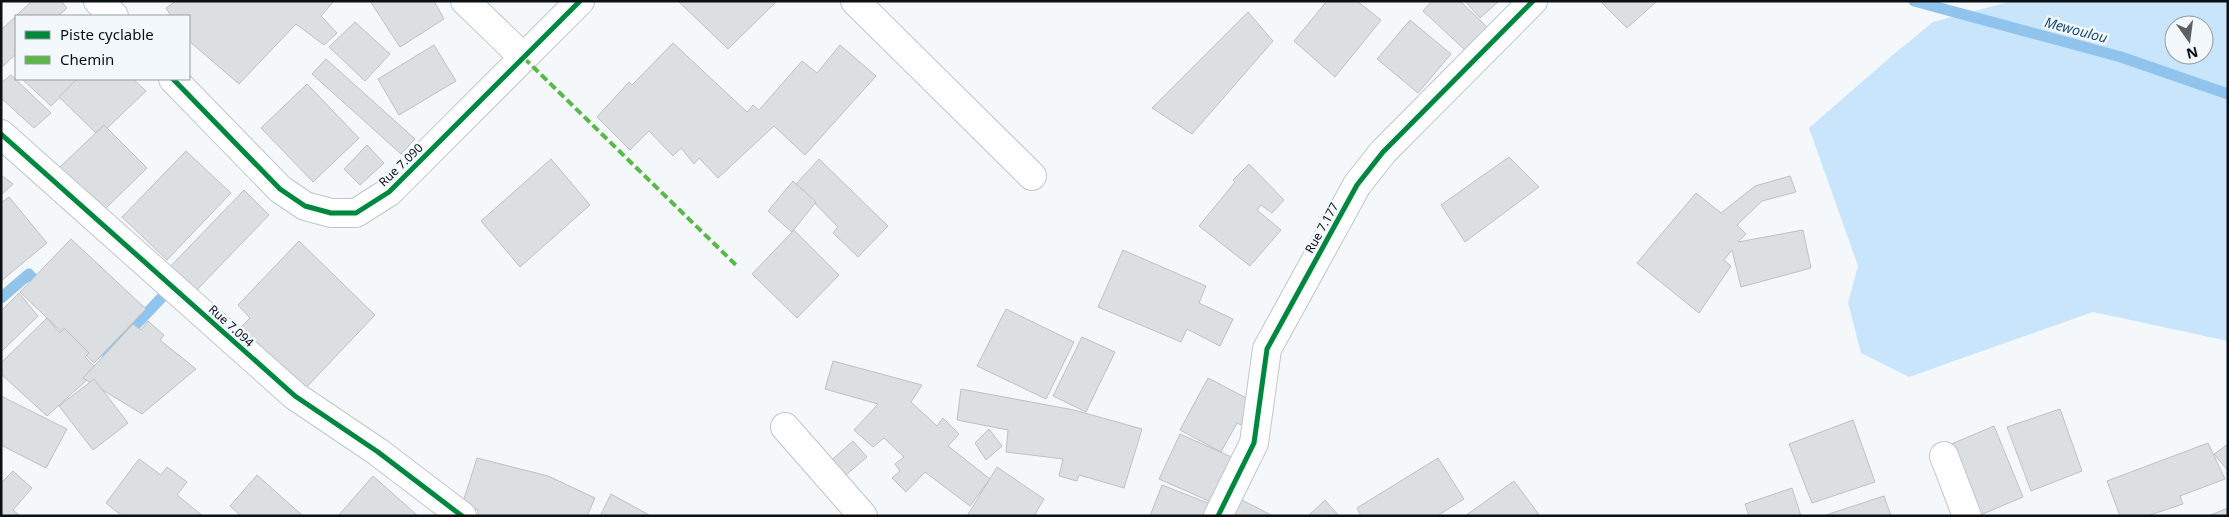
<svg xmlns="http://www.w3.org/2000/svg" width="2229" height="517" viewBox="0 0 2229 517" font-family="'Noto Sans',sans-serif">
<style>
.green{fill:#c9e5fb;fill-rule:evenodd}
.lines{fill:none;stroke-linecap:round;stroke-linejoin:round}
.stream{stroke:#90c4ec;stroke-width:11}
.building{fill:#dbdfe2;stroke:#bdc0c4}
.minor-casing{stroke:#c2c6ca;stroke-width:30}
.minor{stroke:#fefefe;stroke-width:28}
.quiet{stroke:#58b947;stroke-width:4;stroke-dasharray:8 4;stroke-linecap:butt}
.cycleway-casing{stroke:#f3f8fd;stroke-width:8}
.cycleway{stroke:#00873e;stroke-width:5}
.labels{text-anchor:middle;stroke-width:5;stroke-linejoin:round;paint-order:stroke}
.street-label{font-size:12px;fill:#0b1014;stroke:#f3f8fd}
.water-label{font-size:14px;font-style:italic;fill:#144b70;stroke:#f3f8fd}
</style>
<rect width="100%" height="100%" fill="#f5f8fb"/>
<path class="green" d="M 2012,1 L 2228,1 L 2228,341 L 2093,312 L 1909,377 L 1861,353 L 1848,303 L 1858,266 L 1809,128 L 1894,54 L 1933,22 ZM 2174,25 L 2204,25 L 2204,55 L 2174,55 Z"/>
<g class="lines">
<g class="stream">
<polyline points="1914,1 2121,57 2228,94"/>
<polyline points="1,298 29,274 43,290"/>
<polyline points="95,342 105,352 127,334 167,292"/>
</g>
</g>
<g class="building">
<polygon points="32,1 61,1 67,8 58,16 16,16 16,54 1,68 1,30"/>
<polygon points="176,1 334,1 321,16 337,33 324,45 296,24 239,84 189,41 189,16 171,16 166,8"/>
<polygon points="370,1 434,1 444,19 400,47"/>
<polygon points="678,1 777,1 728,49"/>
<polygon points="1327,1 1357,1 1381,20 1335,77 1294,41"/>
<polygon points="1432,1 1460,1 1488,28 1466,51 1423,11"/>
<polygon points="1465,1 1499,1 1480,18"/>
<polygon points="1604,1 1656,1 1656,2 1627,28 1602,3"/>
<polygon points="1248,12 1273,41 1192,134 1152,108"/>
<polygon points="1410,20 1451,54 1418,93 1377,59"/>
<polygon points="355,22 390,54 365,81 329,47"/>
<polygon points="673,43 747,112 753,105 759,110 802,61 817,73 840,45 876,76 805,155 774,126 718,178 699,158 694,164 681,148 673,156 649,131 630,150 597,117 629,82 632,85"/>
<polygon points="434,45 456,81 399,115 378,79"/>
<polygon points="326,59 415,139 401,154 312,74"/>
<polygon points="11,75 51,113 34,128 1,98 1,83"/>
<polygon points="22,79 79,79 51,106"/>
<polygon points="77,79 133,79 146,91 99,136 59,97"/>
<polygon points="307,84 359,138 313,182 261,128"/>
<polygon points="104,125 147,168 104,210 60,167"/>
<polygon points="367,145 384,163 360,185 344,169"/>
<polygon points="186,151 231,193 167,260 122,217"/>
<polygon points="1509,157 1539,187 1465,242 1441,205"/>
<polygon points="551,159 590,205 520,267 481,221"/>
<polygon points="819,159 888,226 858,257 833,233 838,227 796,184"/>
<polygon points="1249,164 1284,200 1272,213 1261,205 1257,210 1281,230 1250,266 1199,226 1235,182 1233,180"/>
<polygon points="1,175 13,184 1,195"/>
<polygon points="1790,176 1796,192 1762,201 1737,225 1746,234 1738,242 1803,230 1811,268 1741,287 1732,250 1724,260 1731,266 1699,313 1637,263 1696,193 1721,213 1755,186"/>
<polygon points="793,181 816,202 792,232 768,211"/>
<polygon points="244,190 269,215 189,298 163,274"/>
<polygon points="9,197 47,243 1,281 1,203"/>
<polygon points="794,230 839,275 797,318 752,274"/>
<polygon points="71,239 146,309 94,363 20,292"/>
<polygon points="299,241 375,315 302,392 238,330 250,318 238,305"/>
<polygon points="1123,250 1206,286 1199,303 1233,319 1220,346 1187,329 1181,342 1098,307"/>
<polygon points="19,293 38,316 1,352 1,311"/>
<polygon points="1006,309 1074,342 1046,399 977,366"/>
<polygon points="47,318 60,333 64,328 89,353 85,357 98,370 47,416 1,374 1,363"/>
<polygon points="148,321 164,335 160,340 196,369 142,414 83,378 133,324 141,330"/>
<polygon points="1082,337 1115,352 1086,412 1053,396"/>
<polygon points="833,361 922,385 911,402 937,426 943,418 959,434 948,446 990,479 970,506 925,472 906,492 892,478 900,471 895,464 904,457 884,438 873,447 854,430 878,404 825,389"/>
<polygon points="1208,378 1254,402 1241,425 1237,423 1221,452 1180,430"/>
<polygon points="94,379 128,423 93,450 59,406"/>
<polygon points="961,389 1074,410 1142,429 1124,488 1079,475 1077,481 1059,476 1063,459 1006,452 1008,430 957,420"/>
<polygon points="1,396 67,429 46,468 1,445"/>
<polygon points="2060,409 2082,471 2031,491 2007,427"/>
<polygon points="1853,420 1875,482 1812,503 1789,444"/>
<polygon points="1994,426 2023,497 1978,516 1949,445"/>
<polygon points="989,429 1002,446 986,460 975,443"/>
<polygon points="1180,434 1238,460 1218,505 1159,479"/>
<polygon points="853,441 867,457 840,480 826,465"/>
<polygon points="2208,443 2225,479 2180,496 2183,504 2147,516 2120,516 2107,481"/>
<polygon points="2228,444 2228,471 2214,454"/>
<polygon points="477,458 548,476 595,498 587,516 478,516 478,510 462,505"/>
<polygon points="1438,458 1464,499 1437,516 1361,516 1357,508"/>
<polygon points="139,459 161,475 167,467 187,482 177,495 203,516 122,516 106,503"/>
<polygon points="997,467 1044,499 1034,516 967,516"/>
<polygon points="13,471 32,488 13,510 20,516 1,516 1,483"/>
<polygon points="257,475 303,516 241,516 230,506"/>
<polygon points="373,476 418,516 338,516"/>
<polygon points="1514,481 1540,516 1465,516"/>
<polygon points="1162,485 1213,505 1209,516 1150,516"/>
<polygon points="1792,488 1801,516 1749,516 1745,504"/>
<polygon points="611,494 651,516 600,516"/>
<polygon points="1884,496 1891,516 1823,516"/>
<polygon points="1240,499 1273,516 1231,516"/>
<polygon points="1325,500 1339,516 1308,516"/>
<polygon points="2228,508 2228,516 2208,516"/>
</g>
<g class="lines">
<g class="minor-casing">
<g id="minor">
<polyline points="98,1 114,16"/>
<polyline points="465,1 524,58"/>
<polyline points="855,1 1032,176"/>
<polyline points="173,79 280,189 305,206 331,213 356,213 389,192 580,1"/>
<polyline points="1,134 295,396 378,452 462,516"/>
<polyline points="785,427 863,516"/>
<polyline points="1944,456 1967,516"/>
<polyline points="1218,516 1254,443 1267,349 1357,185 1383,152 1533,1"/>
</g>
</g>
<use href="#minor" class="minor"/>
<polyline class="quiet" points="524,58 738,267"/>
<g class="cycleway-casing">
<g id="cycleway">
<polyline points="173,79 280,189 305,206 331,213 356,213 389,192 580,1"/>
<polyline points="1,134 295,396 378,452 462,516"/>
<polyline points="1218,516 1254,443 1267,349 1357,185 1383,152 1533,1"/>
</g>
</g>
<use href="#cycleway" class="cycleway"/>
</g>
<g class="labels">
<g class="street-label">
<text transform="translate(401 165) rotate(-44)" y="4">Rue 7.090</text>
<text transform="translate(1322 228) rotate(-61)" y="4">Rue 7.177</text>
<text transform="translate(231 326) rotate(42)" y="4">Rue 7.094</text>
</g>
<g class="water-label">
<text transform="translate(2076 30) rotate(15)" y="5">Mewoulou</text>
</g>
</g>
<rect width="2229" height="517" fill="none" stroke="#0b1014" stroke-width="5"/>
<rect x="15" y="15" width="175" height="65" fill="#f3f8fd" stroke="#969ba0"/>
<rect x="25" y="31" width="25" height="8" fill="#00873e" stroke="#969ba0"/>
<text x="60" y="40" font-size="15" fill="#0b1014">Piste cyclable</text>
<rect x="25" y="56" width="25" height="8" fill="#58b947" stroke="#969ba0"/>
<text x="60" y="65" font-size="15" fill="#0b1014">Chemin</text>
<g transform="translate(2189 40) rotate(166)"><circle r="24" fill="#f3f8fd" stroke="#969ba0"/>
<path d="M0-4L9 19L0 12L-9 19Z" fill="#5d6165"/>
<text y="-8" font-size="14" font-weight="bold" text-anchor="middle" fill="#0b1014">N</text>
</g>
</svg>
